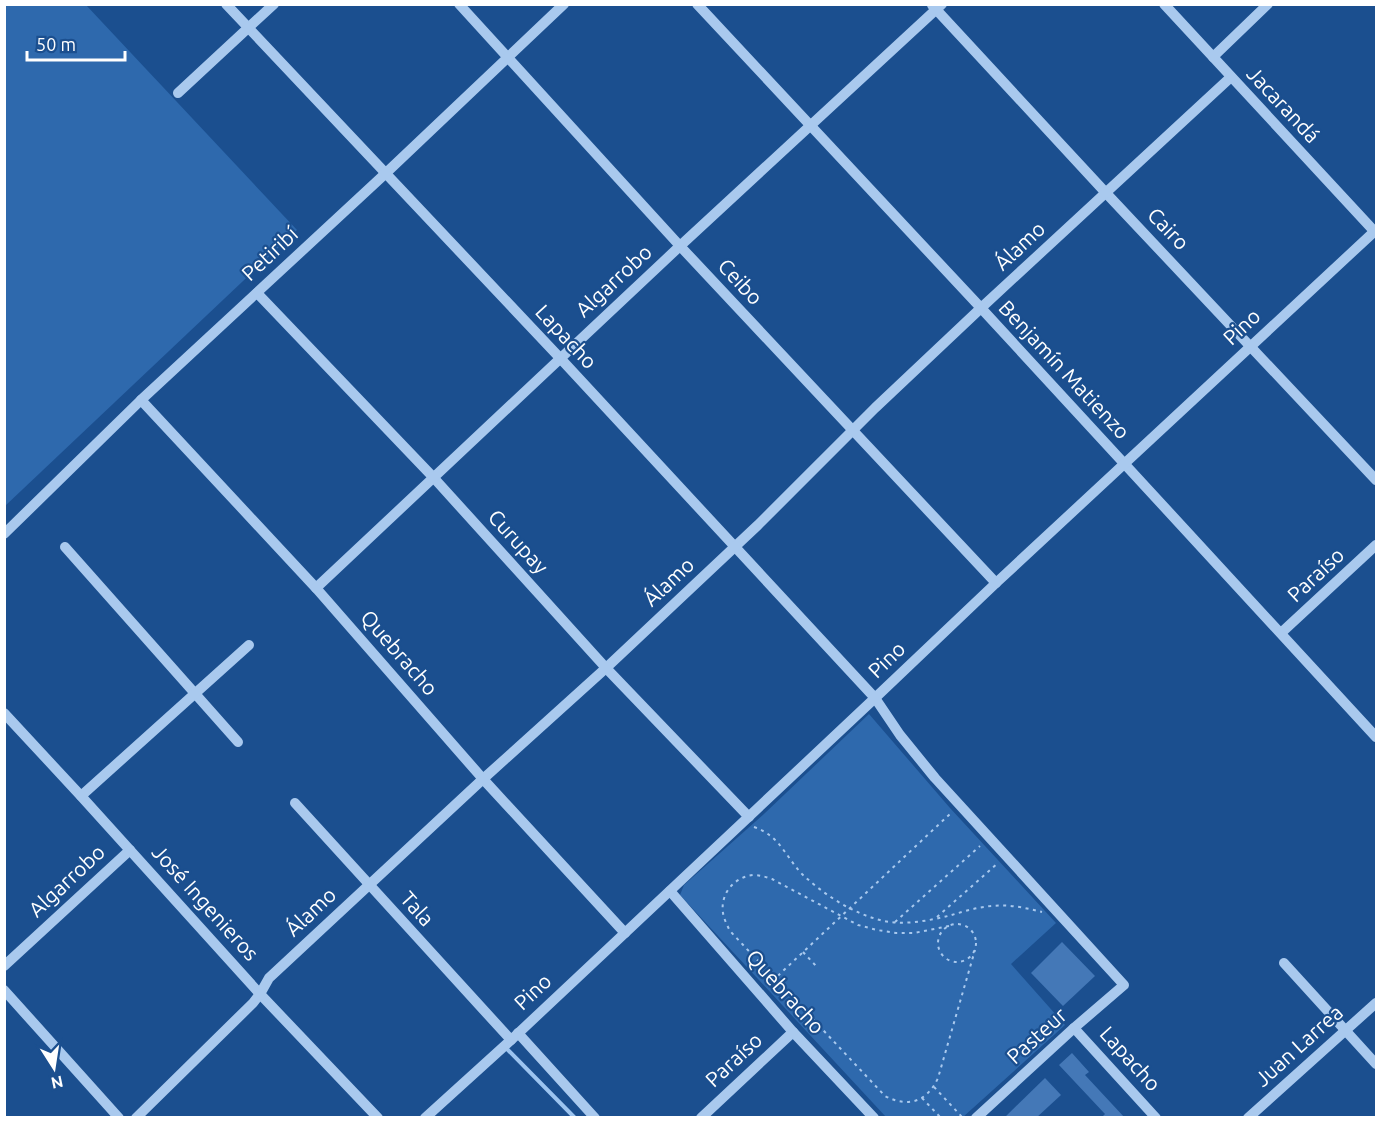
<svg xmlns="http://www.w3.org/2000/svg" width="1381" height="1122" viewBox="0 0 1381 1122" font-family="Ubuntu,sans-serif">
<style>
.green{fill:#2e69ad}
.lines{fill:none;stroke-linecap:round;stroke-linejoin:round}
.stream{stroke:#9cc4f0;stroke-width:4}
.building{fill:#4478b7}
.path{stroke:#a9c9ee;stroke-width:2;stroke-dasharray:3 4.5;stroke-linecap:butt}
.minor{stroke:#a9c9ee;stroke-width:10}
.labels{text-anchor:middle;stroke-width:4.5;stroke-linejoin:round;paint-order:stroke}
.street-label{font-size:21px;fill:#fff;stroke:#1b4f8f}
</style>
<rect width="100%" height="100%" fill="#1b4f8f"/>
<g class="green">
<polygon points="5,4 86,5 297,230 5,506"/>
<polygon points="869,714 950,808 1056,923 1011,964 1065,1025 963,1117 886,1117 680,895 684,885 765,813"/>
</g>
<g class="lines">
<polyline class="stream" points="508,1050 575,1118"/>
</g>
<g class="building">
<polygon points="1062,942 1095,976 1063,1006 1031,973"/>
<polygon points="1072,1053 1089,1072 1085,1075 1125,1118 1101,1118 1105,1114 1059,1065"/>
<polygon points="1045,1078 1061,1095 1036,1118 1004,1118"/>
</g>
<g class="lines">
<g class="path">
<path d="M 754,827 C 780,836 785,856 802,874 C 823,894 852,913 880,920 C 901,926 927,921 948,916 C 962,912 977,907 992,906 C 1009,904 1026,908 1042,912"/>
<polyline points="937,917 998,863"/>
<polyline points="895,922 980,846"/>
<circle cx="957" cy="943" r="19"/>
<path d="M 949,926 L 914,933 L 896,933 L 877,930 L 858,925 L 772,879 C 766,877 760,875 753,875 C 734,877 720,894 723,913 C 724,919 727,925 730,931 L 885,1096 C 908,1108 927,1102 938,1078 L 975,950"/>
<polyline points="803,952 817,967"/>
<polyline points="767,986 951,813"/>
<polyline points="934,1087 963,1118"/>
<polyline points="922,1098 941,1118"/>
</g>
<g class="minor">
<polyline points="226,4 560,358 875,698 900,735 935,778 1124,985 1074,1028 976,1118"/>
<polyline points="459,4 680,246 996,583"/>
<polyline points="697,4 981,308 1376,737"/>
<polyline points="1164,4 1375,232"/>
<polyline points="932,5 1106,193 1376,480"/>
<polyline points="1213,57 1268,4"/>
<polyline points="178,93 274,4"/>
<polyline points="257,293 433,477 606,668 749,817"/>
<polyline points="141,400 316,588 483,779 625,933"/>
<polyline points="4,534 141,400 386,173 564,4"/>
<polyline points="65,547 238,742"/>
<polyline points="316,588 680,246 942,4"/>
<polyline points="1281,633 1376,545"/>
<polyline points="4,713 81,796 260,994 378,1118"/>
<polyline points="81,796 249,645"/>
<polyline points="295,803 511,1040"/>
<polyline points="670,891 793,1032 874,1118"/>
<polyline points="1284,963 1376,1064"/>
<polyline points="4,966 130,850"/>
<polyline points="4,990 119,1118"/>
<polyline points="1074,1028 1156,1118"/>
<polyline points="518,1033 595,1118"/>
<polyline points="136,1118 253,1003 260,994 269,978 483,779 606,668 758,525 875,408 981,308 1231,77"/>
<polyline points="425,1118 511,1040 875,698 996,583 1376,230"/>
<polyline points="701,1118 793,1032"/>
<polyline points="1248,1118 1376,1003"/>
</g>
</g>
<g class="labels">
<g class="street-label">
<text transform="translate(1283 105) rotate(47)" y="7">Jacarandá</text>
<text transform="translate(1168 229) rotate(46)" y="7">Cairo</text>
<text transform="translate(1020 246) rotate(-43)" y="7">Álamo</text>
<text transform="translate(270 254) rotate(-43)" y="7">Petiribí</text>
<text transform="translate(614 281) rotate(-43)" y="7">Algarrobo</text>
<text transform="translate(740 282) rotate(47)" y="7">Ceibo</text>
<text transform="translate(1242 327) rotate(-43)" y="7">Pino</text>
<text transform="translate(566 337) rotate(47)" y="7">Lapacho</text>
<text transform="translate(1064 370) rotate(47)" y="7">Benjamín Matienzo</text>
<text transform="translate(518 542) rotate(48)" y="7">Curupay</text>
<text transform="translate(1316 575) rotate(-43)" y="7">Paraíso</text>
<text transform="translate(669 582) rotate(-43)" y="7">Álamo</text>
<text transform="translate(399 653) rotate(49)" y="7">Quebracho</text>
<text transform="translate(887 660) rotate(-44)" y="7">Pino</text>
<text transform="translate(67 881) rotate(-43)" y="7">Algarrobo</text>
<text transform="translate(205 903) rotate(48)" y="7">José Ingenieros</text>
<text transform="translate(417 909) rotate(48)" y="7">Tala</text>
<text transform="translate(311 912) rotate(-43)" y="7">Álamo</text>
<text transform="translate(533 992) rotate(-43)" y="7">Pino</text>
<text transform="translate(785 992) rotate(48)" y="7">Quebracho</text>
<text transform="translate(1037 1036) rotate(-42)" y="7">Pasteur</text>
<text transform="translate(1299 1046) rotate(-42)" y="7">Juan Larrea</text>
<text transform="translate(1130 1059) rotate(48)" y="7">Lapacho</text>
<text transform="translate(734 1060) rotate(-43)" y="7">Paraíso</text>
</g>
</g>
<rect width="1381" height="1122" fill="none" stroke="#ffffff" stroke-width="12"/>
<g transform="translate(54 1068) rotate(168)" stroke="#1b4f8f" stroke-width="4.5" paint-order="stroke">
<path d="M0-4.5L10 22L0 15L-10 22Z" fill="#ffffff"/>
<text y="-9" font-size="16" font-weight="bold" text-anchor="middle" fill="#ffffff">N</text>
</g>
<path d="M27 51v9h98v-9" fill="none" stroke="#ffffff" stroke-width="3"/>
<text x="36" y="51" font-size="18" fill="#ffffff" stroke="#1b4f8f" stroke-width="4.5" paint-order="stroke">50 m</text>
</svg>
